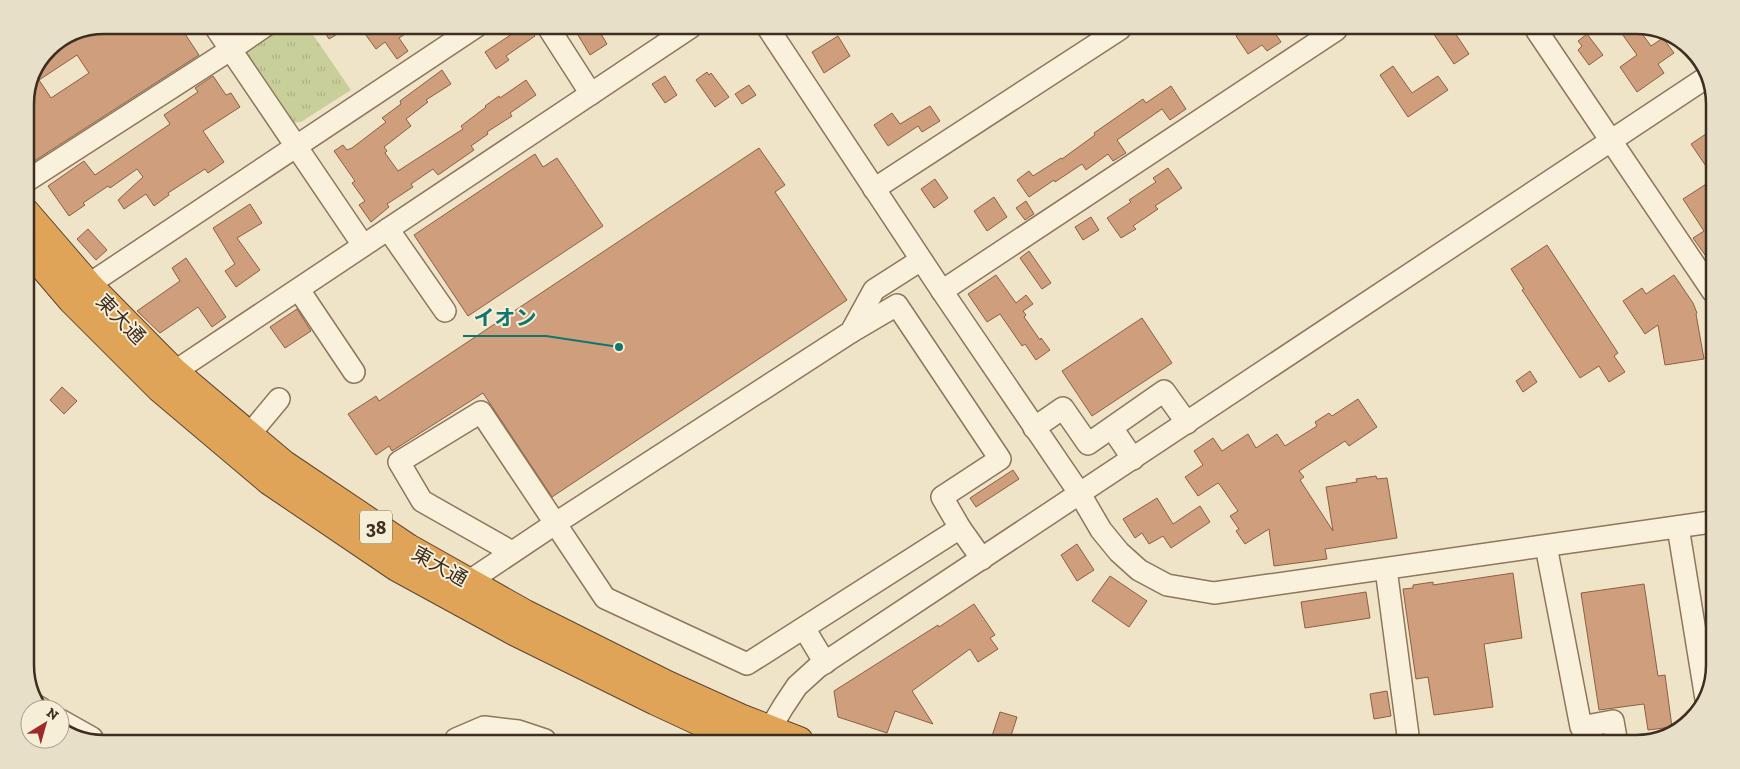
<svg xmlns="http://www.w3.org/2000/svg" width="1740" height="769" viewBox="0 0 1740 769" font-family="'Zilla Slab','Noto Sans JP',serif">
<style>
.grass{fill:url(#grass-tufts)}
.building{fill:#cf9f7d;stroke:#8d5f41;fill-rule:evenodd}
.lines{fill:none;stroke-linecap:round;stroke-linejoin:round}
.minor-casing{stroke:#8d765c;stroke-width:24}
.highway-casing{stroke:#5b4430;stroke-width:30}
.minor{stroke:#faf1dc;stroke-width:21}
.highway{stroke:#e0a458;stroke-width:28}
.labels{text-anchor:middle;stroke-width:4;stroke-linejoin:round;paint-order:stroke}
.shield{fill:#f7eed8;stroke:#756857;stroke-width:1}
.shield-label{font-size:19px;font-weight:bold;fill:#3d2e20}
.street-label{font-size:20px;fill:#3d2e20;stroke:#f7eed8}
.rim{fill:none;stroke:#3d2e20;stroke-width:2.5}
.leader{fill:none;stroke:#0f766e;stroke-width:2}
.callout-dot{fill:#0f766e;stroke:#f7eed8;stroke-width:2}
.callout-label{font-size:21px;text-anchor:middle;font-weight:bold;fill:#0f766e;stroke:#f7eed8;stroke-width:4;stroke-linejoin:round;paint-order:stroke}
</style>
<defs>
<pattern id="grass-tufts" width="24" height="20" patternUnits="userSpaceOnUse" patternTransform="scale(1.25)"><rect width="24" height="20" fill="#c9cf9b"/><path d="M3 7l-1-3M5 7V3M7 7l1-3M15 17l-1-3M17 17v-4M19 17l1-3" fill="none" stroke="#aeb285"/></pattern>
</defs>
<rect width="100%" height="100%" fill="#f0e4c8"/>
<polygon class="grass" points="279,26 307,26 351,90 301,122 290,123 245,56 248,46"/>
<g class="building">
<path d="M 104,25 L 179,25 L 199,55 L 25,167 L 25,110 L 35,104 L 28,93 L 48,48 ZM 77,55 L 89,73 L 51,98 L 39,80 Z"/>
<polygon points="321,26 351,26 329,39"/>
<polygon points="370,26 417,26 399,38 408,51 397,59 385,42 376,49 363,31"/>
<polygon points="507,27 528,27 535,36 506,56 509,60 496,69 485,52 512,34"/>
<polygon points="575,27 597,27 607,44 590,55 578,35 580,34"/>
<polygon points="1246,29 1273,30 1281,42 1267,51 1262,45 1248,54 1236,36"/>
<polygon points="1431,30 1453,30 1469,54 1454,64"/>
<polygon points="1620,31 1640,31 1651,46 1663,38 1674,53 1658,64 1664,73 1637,92 1620,67 1637,55"/>
<polygon points="1587,34 1603,55 1589,65 1578,50 1582,46 1578,41"/>
<polygon points="838,36 850,56 824,73 812,52"/>
<polygon points="1393,66 1412,93 1438,76 1448,90 1408,117 1380,75"/>
<polygon points="442,70 451,84 426,100 428,102 406,119 411,126 384,147 387,151 385,153 398,171 463,129 461,126 486,107 485,106 499,96 500,98 526,80 536,95 510,113 512,116 487,132 488,134 471,146 474,150 438,175 433,169 411,184 413,187 387,204 389,207 371,222 359,205 365,201 352,183 355,181 334,151 343,145 347,150 352,148 386,122 382,118 401,104 400,101"/>
<polygon points="707,72 709,75 711,73 729,97 715,107 696,80"/>
<polygon points="213,76 226,95 231,93 240,107 203,131 224,162 208,173 205,169 168,193 169,195 154,206 146,194 124,209 118,200 143,177 137,169 110,188 108,186 83,203 85,205 69,216 48,186 84,161 95,175 170,124 164,115 198,92 195,88"/>
<polygon points="665,76 677,95 665,103 652,84"/>
<polygon points="749,85 756,95 742,104 735,94"/>
<polygon points="1171,86 1186,109 1170,120 1162,109 1117,140 1126,153 1113,161 1108,154 1086,170 1082,164 1055,182 1054,180 1029,197 1017,180 1029,171 1033,176 1061,158 1062,159 1095,135 1094,133 1143,99 1146,103"/>
<polygon points="930,106 940,121 922,132 918,126 888,146 874,125 892,113 900,124"/>
<polygon points="1715,128 1714,159 1714,178 1691,144"/>
<polygon points="759,148 785,185 775,192 847,300 552,497 483,393 392,451 389,446 376,455 348,414 376,396 379,401"/>
<polygon points="535,154 543,167 557,158 603,226 468,316 414,235"/>
<polygon points="1168,168 1182,188 1155,206 1158,209 1133,226 1136,229 1121,238 1107,218 1131,202 1129,200 1156,182 1153,178"/>
<polygon points="935,179 948,198 934,208 921,189"/>
<polygon points="1714,179 1714,205 1713,266 1693,238 1704,231 1683,199"/>
<polygon points="994,197 1007,217 987,231 974,211"/>
<polygon points="1026,201 1034,214 1025,220 1016,208"/>
<polygon points="250,204 262,223 237,238 260,270 236,287 225,271 235,264 213,228"/>
<polygon points="1091,217 1099,230 1083,240 1075,227"/>
<polygon points="88,229 107,250 96,260 77,239"/>
<polygon points="1547,245 1618,353 1614,356 1625,372 1609,382 1599,366 1580,378 1522,290 1524,289 1511,269"/>
<polygon points="1029,251 1051,283 1042,289 1020,258"/>
<polygon points="186,258 226,317 212,327 198,307 160,333 137,311 180,281 172,268"/>
<polygon points="996,275 1016,303 1026,295 1033,304 1023,311 1026,315 1024,317 1040,340 1041,338 1050,350 1036,360 1025,344 1022,346 1000,314 987,322 968,294"/>
<polygon points="1674,275 1693,303 1697,313 1696,314 1704,359 1665,365 1658,325 1645,334 1623,301 1642,288 1646,294"/>
<polygon points="297,309 311,331 285,348 270,327"/>
<polygon points="1142,318 1172,363 1092,416 1062,371"/>
<polygon points="1530,371 1537,382 1523,392 1516,381"/>
<polygon points="62,387 77,401 64,414 50,400"/>
<polygon points="1358,399 1377,427 1349,446 1345,441 1299,471 1304,477 1300,480 1333,531 1326,487 1357,482 1356,479 1376,476 1377,479 1387,478 1397,538 1325,549 1327,559 1274,566 1269,529 1245,544 1236,531 1239,529 1230,516 1238,511 1220,485 1218,483 1198,496 1185,477 1203,465 1194,451 1213,438 1222,451 1248,434 1256,448 1277,434 1285,446 1317,426 1315,422 1329,413 1332,416"/>
<polygon points="1013,470 1019,479 976,507 970,498"/>
<polygon points="1157,498 1173,524 1200,506 1210,522 1171,548 1163,536 1149,544 1142,533 1135,538 1123,519"/>
<polygon points="1077,544 1094,570 1077,581 1061,555"/>
<polygon points="1513,573 1522,638 1484,644 1493,707 1434,715 1428,677 1416,679 1403,589 1413,588 1413,585 1433,582 1433,585"/>
<polygon points="1110,576 1147,601 1129,627 1092,601"/>
<polygon points="1644,584 1658,676 1665,675 1672,727 1648,730 1644,704 1599,710 1581,593"/>
<polygon points="1366,592 1370,618 1305,628 1301,602"/>
<polygon points="974,604 995,635 990,638 998,649 978,662 970,649 912,691 933,724 895,711 887,733 838,717 834,691 938,625 939,627"/>
<polygon points="1387,691 1391,716 1374,719 1370,694"/>
<polygon points="1000,712 1017,717 1009,742 992,736"/>
</g>
<g class="lines">
<g class="minor-casing">
<g id="minor">
<polyline points="214,25 363,245"/>
<polyline points="548,27 591,94"/>
<polyline points="768,28 942,291 1080,494 1101,530 1119,552 1139,570 1167,585 1214,593 1711,522"/>
<polyline points="1537,31 1713,292"/>
<polyline points="25,182 230,50 265,26"/>
<polyline points="874,189 1120,29"/>
<polyline points="388,229 445,311"/>
<polyline points="299,290 354,372"/>
<polyline points="942,291 1336,30"/>
<polyline points="78,295 88,285 477,26"/>
<polyline points="851,332 897,305 1000,459 942,497 960,528"/>
<polyline points="165,382 174,372 691,27"/>
<polyline points="1034,428 1063,408 1088,444 1164,391 1187,423"/>
<polyline points="1112,428 1133,459"/>
<polyline points="249,435 279,399"/>
<polyline points="1678,527 1706,699"/>
<polyline points="1546,546 1581,727 1613,721 1617,744"/>
<polyline points="512,552 422,501 399,462 481,412 605,598 747,664 960,528 982,559"/>
<polyline points="1386,569 1409,743"/>
<polyline points="468,582 556,523 851,332 874,290 921,260"/>
<polyline points="804,628 825,663"/>
<polyline points="37,706 42,709"/>
<polyline points="60,720 92,738"/>
<polyline points="456,739 484,727 518,731 545,740"/>
<polyline points="763,741 783,707 797,686 818,667 1707,77"/>
</g>
</g>
<g class="highway-casing">
<g id="highway">
<polyline points="25,212 88,285 155,353 174,372 283,464 408,548 525,614 667,685 740,718 799,741"/>
<polyline points="25,245 72,300 160,388 270,481 397,567 516,632 656,701 740,740"/>
</g>
</g>
<use href="#minor" class="minor"/>
<use href="#highway" class="highway"/>
</g>
<g class="labels">
<rect class="shield" x="360" y="510.5" width="32" height="33" rx="4"/>
<g class="shield-label">
<text x="376" y="534">38</text>
</g>
<g class="street-label">
<text transform="translate(121 319) rotate(46)" y="7">東大通</text>
<text transform="translate(440 566) rotate(29)" y="7">東大通</text>
</g>
</g>
<path d="M0 0H1740V769H0ZM104 34H1636A70 70 0 0 1 1706 104V665A70 70 0 0 1 1636 735H104A70 70 0 0 1 34 665V104A70 70 0 0 1 104 34Z" fill="#e8dfc9" fill-rule="evenodd"/>
<path class="rim" d="M104 34H1636A70 70 0 0 1 1706 104V665A70 70 0 0 1 1636 735H104A70 70 0 0 1 34 665V104A70 70 0 0 1 104 34Z"/>
<path class="leader" d="M619 347L546 336H463"/>
<circle class="callout-dot" cx="619" cy="347" r="5"/>
<g class="callout-label">
<text x="505" y="325">イオン</text>
</g>
<g transform="translate(45 724) rotate(37)"><circle r="24" fill="#f7eed8" stroke="#ada18e"/>
<path d="M0-4L9 19L0 12L-9 19Z" fill="#9e2a2b"/>
<text y="-8" font-size="14" font-weight="bold" text-anchor="middle" fill="#3d2e20">N</text>
</g>
</svg>
